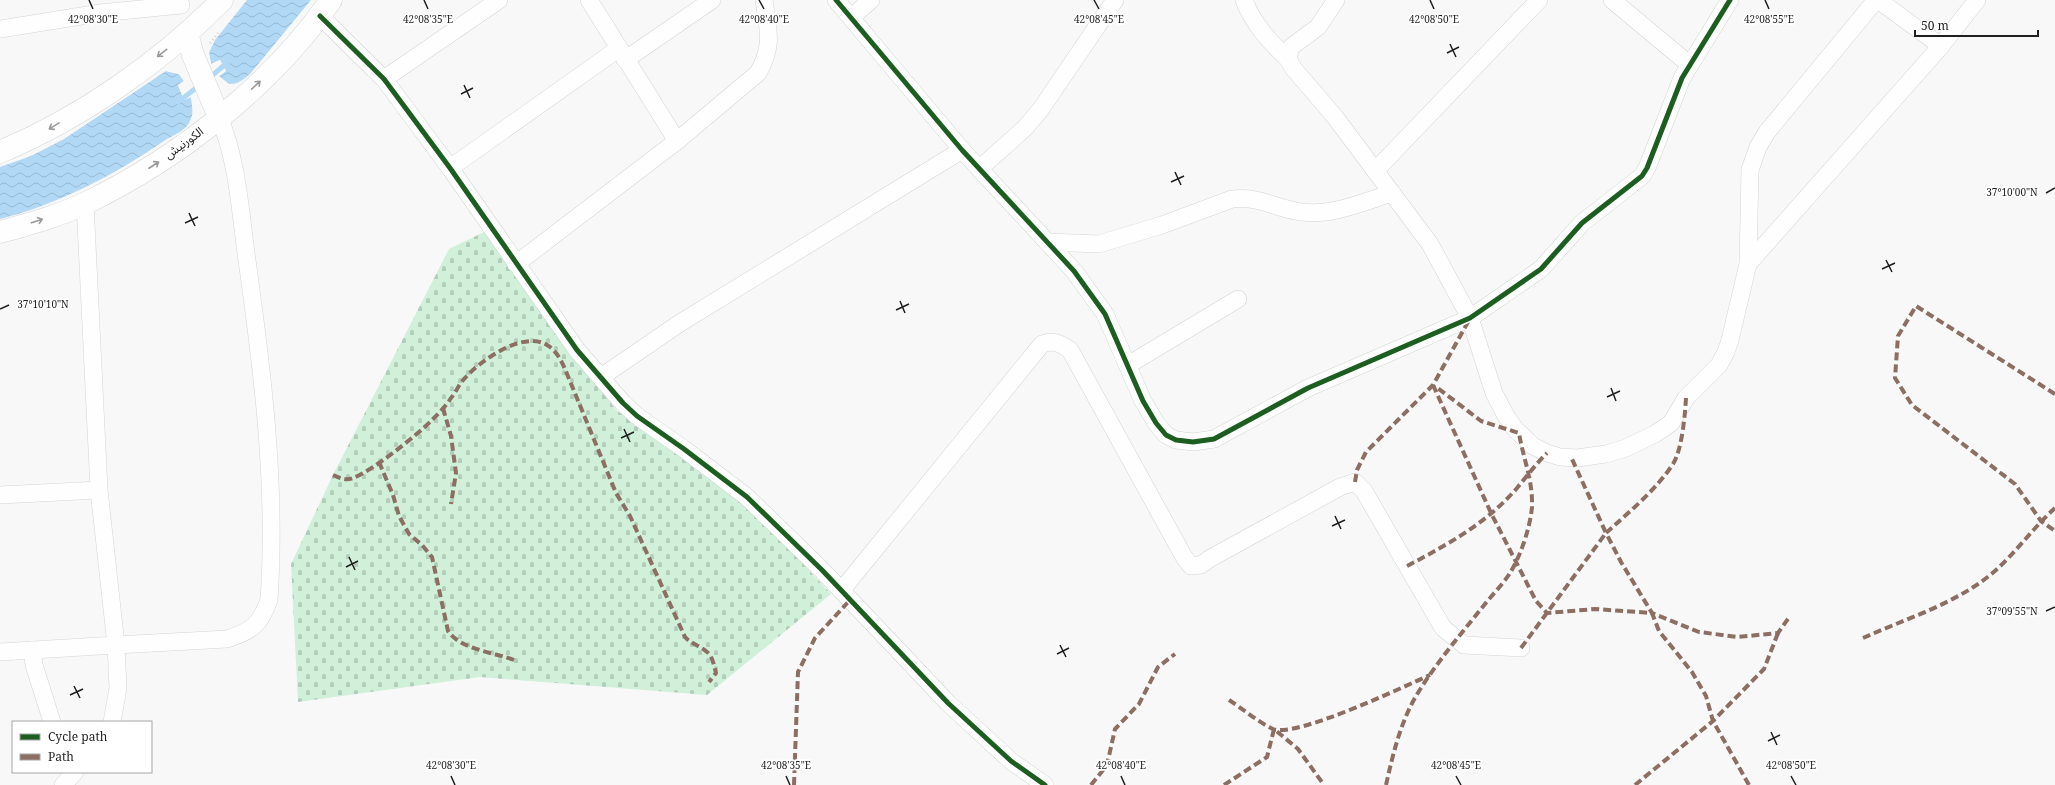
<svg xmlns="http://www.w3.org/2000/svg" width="2055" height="785" viewBox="0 0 2055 785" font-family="'Noto Serif','Noto Sans Arabic',serif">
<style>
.cemetery{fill:url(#cemetery-stones)}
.water{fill:url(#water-waves)}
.pier{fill:#f8f8f8}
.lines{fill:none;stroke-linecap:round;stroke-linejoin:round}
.stream{stroke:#b1d9f6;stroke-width:5}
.minor-casing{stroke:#d4d4d4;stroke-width:18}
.secondary-casing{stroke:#d4d4d4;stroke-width:23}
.path{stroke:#d3d3d3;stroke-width:2.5;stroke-dasharray:1 3;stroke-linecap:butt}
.minor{stroke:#fefefe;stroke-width:17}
.secondary{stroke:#fefefe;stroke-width:22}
.quiet{stroke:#8d6e63;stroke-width:4;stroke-dasharray:8 4;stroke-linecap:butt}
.cycleway-casing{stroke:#fff;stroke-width:8}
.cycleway{stroke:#1b5e20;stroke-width:5}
.oneway{stroke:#9a9a9a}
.ticks{fill:none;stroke:#1f1f1f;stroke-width:1.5}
.labels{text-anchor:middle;stroke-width:3.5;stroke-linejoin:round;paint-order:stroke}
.street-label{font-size:12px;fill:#1f1f1f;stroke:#fff}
.ticks-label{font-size:10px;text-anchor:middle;fill:#1f1f1f;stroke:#fff;stroke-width:3.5;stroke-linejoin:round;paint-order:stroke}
</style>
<defs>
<pattern id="cemetery-stones" width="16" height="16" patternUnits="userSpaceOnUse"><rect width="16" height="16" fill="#d0f0d9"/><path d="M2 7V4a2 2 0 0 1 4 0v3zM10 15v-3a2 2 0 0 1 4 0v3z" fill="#b2cdba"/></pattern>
<pattern id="water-waves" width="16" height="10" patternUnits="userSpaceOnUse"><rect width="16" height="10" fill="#b1d9f6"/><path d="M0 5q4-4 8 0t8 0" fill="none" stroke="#98bad2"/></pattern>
</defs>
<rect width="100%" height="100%" fill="#f8f8f8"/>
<polygon class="cemetery" points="486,231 616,410 742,498 831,594 707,695 480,677 298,702 291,564 333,475 449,249"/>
<g class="water">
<path d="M 247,0 L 311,0 L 250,74 C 239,84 229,89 219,76 L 226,71 L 220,60 L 211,64 L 209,52 L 215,40 Z"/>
<path d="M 166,71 L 179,74 L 184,81 L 178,85 L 184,100 L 191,97 C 193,106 194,115 189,123 C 185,131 171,136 164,141 C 114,175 59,204 0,219 L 0,167 L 31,156 L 64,139 Z"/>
</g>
<g class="pier">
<polygon points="215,40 209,52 211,64 220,60 226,71 219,76 229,84 234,85 242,82 236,86 228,86 221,82 217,77 217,74 224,70 219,62 212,66 210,65 207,52 212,42"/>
<polygon points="169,69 180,73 186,80 186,83 180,86 185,97 191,95 193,96 195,115 188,125 193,115 191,97 184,100 178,85 184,81 179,74 166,71"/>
</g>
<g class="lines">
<g class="stream">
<polyline points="208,79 228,62"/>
<polyline points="178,102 200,85"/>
</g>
<g class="minor-casing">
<g id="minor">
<polyline points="589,0 677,141"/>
<polyline points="836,0 962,150 1074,271 1105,314 1143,401 1156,423 1166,435 1176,440 1193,442 1214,439 1308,388 1470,318 1541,269 1582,223 1642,176 1647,168 1682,78 1730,0"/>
<path d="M 1244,0 C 1253,24 1270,42 1288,59"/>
<polyline points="1336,0 1318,27 1291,47 1288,59 1293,68 1335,117 1430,244 1470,318 1494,393 1506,416 1515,429 1533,446 1547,453 1560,457 1577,458 1606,454 1626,448 1655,434 1671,423 1686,398 1719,365 1726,352 1730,340 1748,264 1750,170 1758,147 1767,132 1876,0"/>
<polyline points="1612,0 1690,65"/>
<polyline points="1878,0 1941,46"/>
<polyline points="320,16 384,79 450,168 577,350 623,403 637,416 684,449 747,497 822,570 948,703 1011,761 1045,785"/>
<polyline points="852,17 871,0"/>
<polyline points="0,29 100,13 181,5"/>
<polyline points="625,60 712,0"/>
<polyline points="384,79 499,0"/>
<polyline points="450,168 618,49"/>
<polyline points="979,169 1025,128 1041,109 1115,0"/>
<polyline points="1375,171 1539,0"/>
<path d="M 1047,242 L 1099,244 L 1162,225 L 1232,199 C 1261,196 1275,209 1302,212 C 1332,216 1363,202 1392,193"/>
<path d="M 516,264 L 677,141 L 758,73 C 774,45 768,30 764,0"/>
<polyline points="1748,264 1941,46 1977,0"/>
<polyline points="1128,365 1238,299"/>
<polyline points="601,377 680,323 962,150"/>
<polyline points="0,495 99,490"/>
<path d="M 841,591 L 1042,344 C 1054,340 1060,343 1070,350 L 1184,557 L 1191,566 L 1201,565 L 1209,559 L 1340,487 L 1355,482 L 1364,491 L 1443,628 L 1464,645 L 1521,648"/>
<polyline points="32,650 34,665 52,722"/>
<polyline points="0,652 116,645 99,490 85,203"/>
<path d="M 112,722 L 118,688 L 116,645 L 227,639 C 252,631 260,625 269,600 C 277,484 262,367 246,253 C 240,208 237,159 219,117"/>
<polyline points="63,785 75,772"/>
</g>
</g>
<g class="secondary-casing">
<g id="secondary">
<polyline points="187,33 193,55 219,117"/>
<path d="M 0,152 C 81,118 161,62 222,0"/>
<path d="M 0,232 C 29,224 59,216 86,203 C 179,158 272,85 331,0"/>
</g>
</g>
<polyline class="path" points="210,43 218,33"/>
<use href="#minor" class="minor"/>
<use href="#secondary" class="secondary"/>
<g class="quiet">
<polyline points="1433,385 1491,513 1536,601 1547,613 1595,609 1652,613 1659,631 1692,672 1706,696 1713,721 1749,785"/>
<polyline points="2055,394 1916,306 1898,336 1895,378 1912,405 2015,484 2041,521 2055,531"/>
<path d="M 1686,398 C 1685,415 1682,450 1673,464 C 1656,490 1629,512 1606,533 L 1621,562 L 1652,613 L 1699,632 L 1738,637 L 1778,633 L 1790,616"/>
<polyline points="443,408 451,436 456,473 451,504"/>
<path d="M 379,462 L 393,495 L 399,516 L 409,534 L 422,545 L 432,557 L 448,631 C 461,650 494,652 514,660"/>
<path d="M 333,475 C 340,478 346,481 353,478 C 372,471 416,436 431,421 C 438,414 446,406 451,398 C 456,392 459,384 465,378 C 480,361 523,330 547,345 C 556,350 561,360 565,369 L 616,493 L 630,516 L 685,637 C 691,644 699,645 707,652 C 713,657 714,666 716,673 L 709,682"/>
<polyline points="1355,482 1357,470 1366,452 1433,385 1469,320"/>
<path d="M 1407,566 C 1447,545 1487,523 1517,488 C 1527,476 1536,464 1547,453"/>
<path d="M 1863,638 C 1907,618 1959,603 1996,570 C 2017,551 2034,527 2055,508"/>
<polyline points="1521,648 1606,533 1571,457"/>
<path d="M 1229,700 C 1243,709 1258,722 1273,729 C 1296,738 1403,687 1430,675"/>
<polyline points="794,785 798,672 815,638 850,600"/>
<polyline points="1091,785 1107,765 1115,729 1139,704 1158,667 1175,654"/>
<polyline points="1224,785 1267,757 1274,729 1298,749 1324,785"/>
<path d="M 1386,785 C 1393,754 1400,724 1416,696 C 1436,663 1461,634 1485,604 C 1493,594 1503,584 1510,573 C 1521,555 1530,528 1532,507 C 1533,480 1523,458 1519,433 L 1481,421 L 1435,386"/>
<polyline points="1635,785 1713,721 1764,669 1778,633"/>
</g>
<g class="cycleway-casing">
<g id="cycleway">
<polyline points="836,0 962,150 1074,271 1105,314 1143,401 1156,423 1166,435 1176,440 1193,442 1214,439 1308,388 1470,318 1541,269 1582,223 1642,176 1647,168 1682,78 1730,0"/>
<polyline points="320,16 384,79 450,168 577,350 623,403 637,416 684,449 747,497 822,570 948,703 1011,761 1045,785"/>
</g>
</g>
<use href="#cycleway" class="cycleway"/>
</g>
<defs><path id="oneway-shaft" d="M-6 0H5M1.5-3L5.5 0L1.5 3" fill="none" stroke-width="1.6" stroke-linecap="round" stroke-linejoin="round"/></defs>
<g class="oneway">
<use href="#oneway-shaft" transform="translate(162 53) rotate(142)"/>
<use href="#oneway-shaft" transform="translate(256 85) rotate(-43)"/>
<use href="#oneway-shaft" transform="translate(54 126) rotate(149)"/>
<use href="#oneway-shaft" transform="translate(154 165) rotate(-33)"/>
<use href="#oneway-shaft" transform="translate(37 221) rotate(-18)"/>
</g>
<path class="ticks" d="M 89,0 L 93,9M 424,0 L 428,9M 759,0 L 764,9M 1094,0 L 1099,9M 1430,0 L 1434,9M 1765,0 L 1769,9M 1450,44 L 1456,57M 1447,53 L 1459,47M 464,85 L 470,98M 461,94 L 473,88M 1175,172 L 1181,185M 1171,182 L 1184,176M 2046,193 L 2055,188M 189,213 L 195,226M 185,223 L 198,217M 1886,260 L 1892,272M 1882,269 L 1895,263M 900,301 L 905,313M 0,309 L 9,305M 896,310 L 909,304M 1611,388 L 1616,401M 1607,397 L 1620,391M 624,429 L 630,442M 621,438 L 634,432M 1335,516 L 1341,529M 1332,526 L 1345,520M 349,557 L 355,570M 346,567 L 358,561M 2046,611 L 2055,607M 1060,645 L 1066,657M 1057,654 L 1069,648M 74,686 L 80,698M 70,695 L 83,689M 1771,732 L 1777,745M 1768,741 L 1780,735M 451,776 L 455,785M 786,776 L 790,785M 1121,776 L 1125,785M 1456,776 L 1461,785M 1791,776 L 1796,785"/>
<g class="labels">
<g class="street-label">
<text transform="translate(184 143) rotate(-36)" y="4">الكورنيش</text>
</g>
</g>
<g class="ticks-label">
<text x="93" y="23">42°08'30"E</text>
<text x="428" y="23">42°08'35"E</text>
<text x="764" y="23">42°08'40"E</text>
<text x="1434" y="23">42°08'50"E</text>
<text x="1099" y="23">42°08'45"E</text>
<text x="1769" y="23">42°08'55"E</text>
<text x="2012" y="196">37°10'00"N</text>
<text x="43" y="308">37°10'10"N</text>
<text x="2012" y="615">37°09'55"N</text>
<text x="451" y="769">42°08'30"E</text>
<text x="786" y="769">42°08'35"E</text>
<text x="1121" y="769">42°08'40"E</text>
<text x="1456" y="769">42°08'45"E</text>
<text x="1791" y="769">42°08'50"E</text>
</g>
<rect x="12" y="721" width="140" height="52" fill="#ffffff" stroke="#a5a5a5"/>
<rect x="20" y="734" width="20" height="6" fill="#1b5e20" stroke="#a5a5a5"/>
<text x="48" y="741" font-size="12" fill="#1f1f1f">Cycle path</text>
<rect x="20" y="754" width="20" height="6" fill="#8d6e63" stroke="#a5a5a5"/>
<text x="48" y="761" font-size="12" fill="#1f1f1f">Path</text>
<path d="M1915 30v6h123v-6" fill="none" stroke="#1f1f1f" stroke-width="2"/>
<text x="1921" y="30" font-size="12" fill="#1f1f1f" stroke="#ffffff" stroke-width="3" paint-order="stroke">50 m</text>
</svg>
